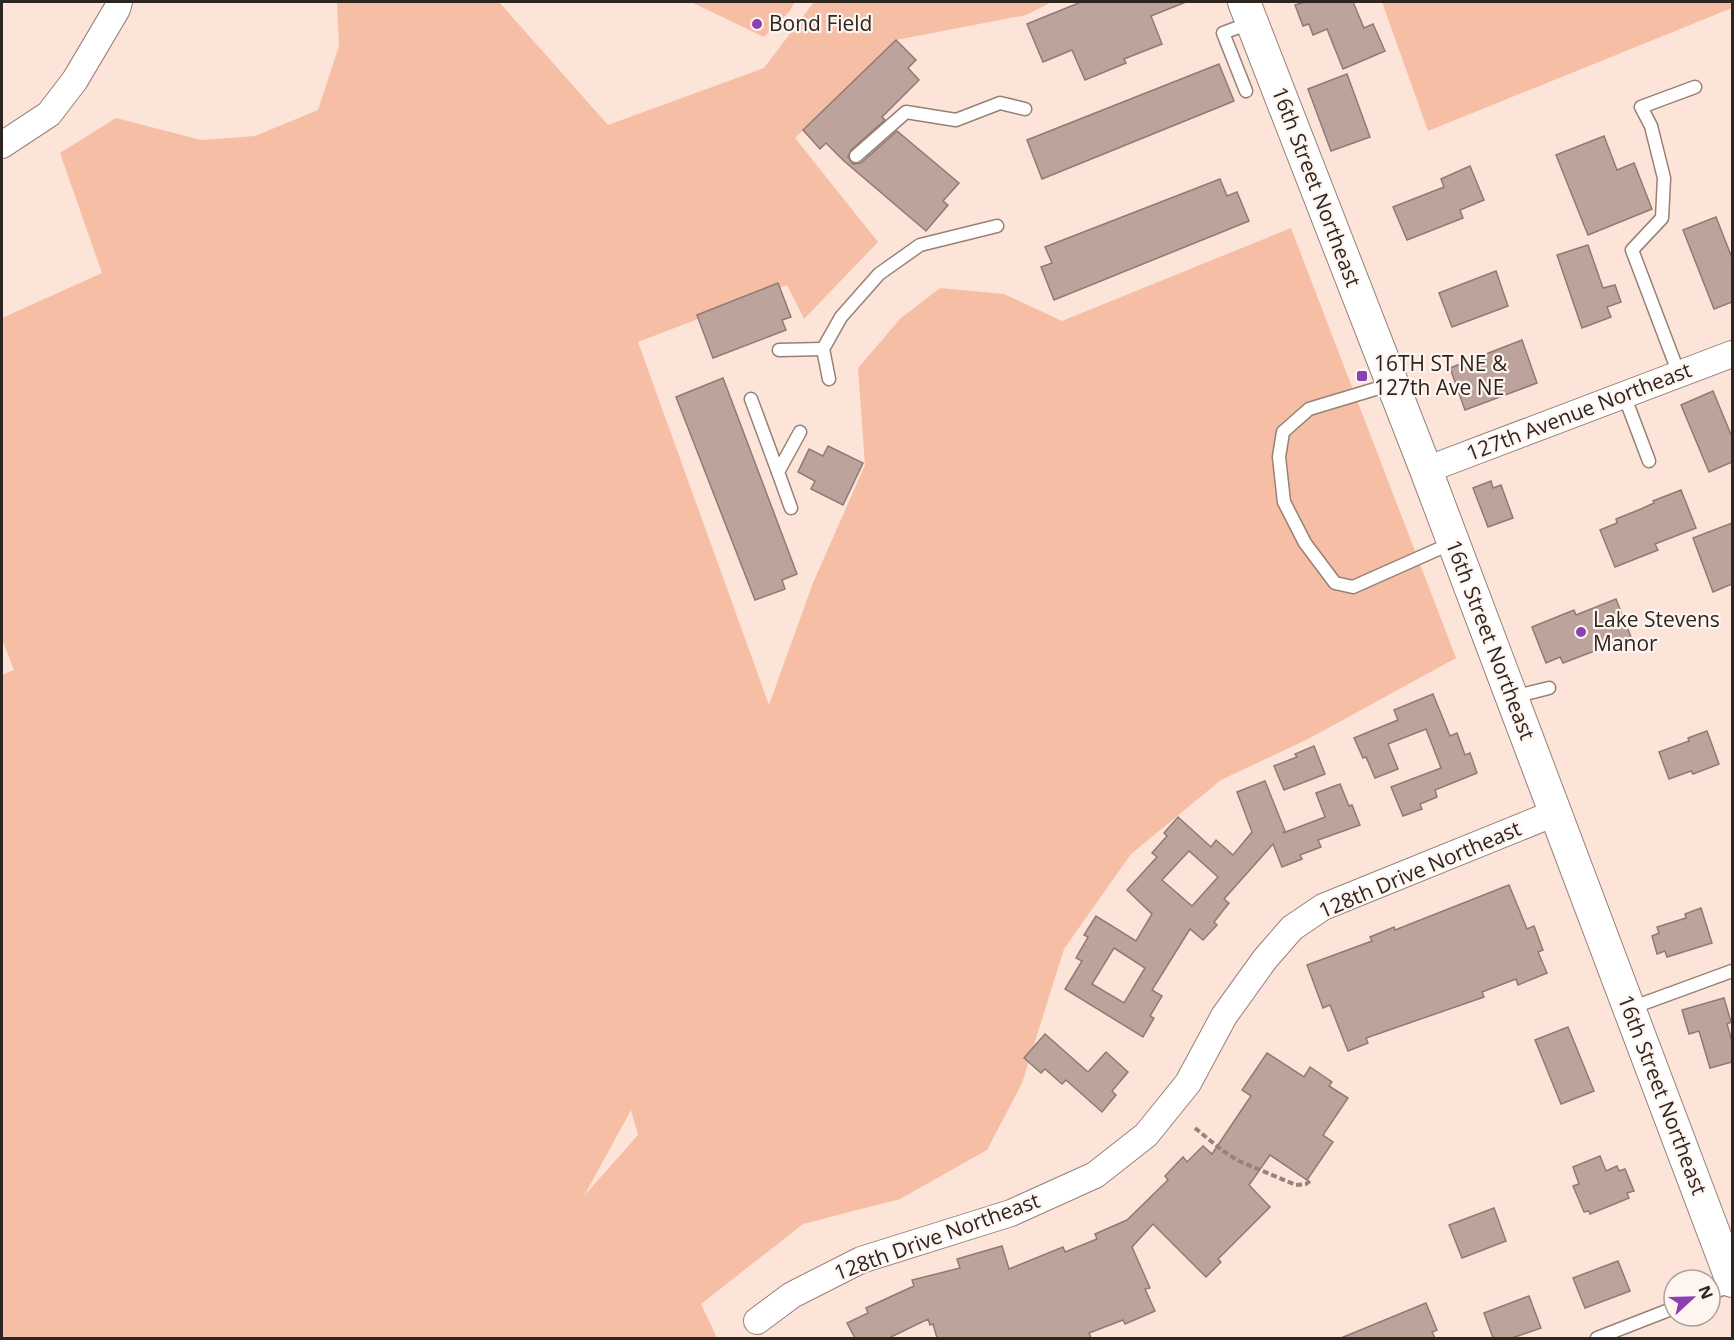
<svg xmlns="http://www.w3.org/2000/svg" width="1734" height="1340" viewBox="0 0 1734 1340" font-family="'Open Sans',sans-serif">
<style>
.green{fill:#f6bea4;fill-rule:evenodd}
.building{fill:#bca49c;stroke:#917a73;stroke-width:1.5;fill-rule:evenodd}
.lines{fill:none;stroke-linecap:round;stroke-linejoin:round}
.service-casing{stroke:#978177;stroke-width:15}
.minor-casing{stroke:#978177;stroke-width:28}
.tertiary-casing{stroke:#978177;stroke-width:34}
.path{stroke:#94847c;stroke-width:4;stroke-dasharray:6 3;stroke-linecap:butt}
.service{stroke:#fff;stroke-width:12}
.minor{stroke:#fff;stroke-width:26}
.tertiary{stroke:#fff;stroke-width:32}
.poi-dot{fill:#8d40b1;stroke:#fff5f0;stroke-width:2}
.labels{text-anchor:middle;stroke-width:4.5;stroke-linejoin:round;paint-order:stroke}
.poi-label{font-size:21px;fill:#2d2520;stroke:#fff5f0;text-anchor:start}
.street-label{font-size:21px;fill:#2d2520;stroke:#fff5f0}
</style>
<rect width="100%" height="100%" fill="#fce4d9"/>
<g class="green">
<path d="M 337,2 L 499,2 L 608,125 L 764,68 L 814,2 L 1052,2 L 1026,15 L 896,40 L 795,138 L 878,242 L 804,319 L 787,285 L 638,342 L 769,705 L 813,583 L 865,465 L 858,368 L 900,319 L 940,288 L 1004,294 L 1062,321 L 1291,228 L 1456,658 L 1310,738 L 1221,780 L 1131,854 L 1064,949 L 1022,1083 L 987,1150 L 900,1199 L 803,1224 L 701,1304 L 717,1338 L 2,1338 L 2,675 L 14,670 L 2,639 L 2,318 L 102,273 L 60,153 L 116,118 L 201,140 L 255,136 L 318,110 L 339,46 ZM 631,1110 L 638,1135 L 584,1196 Z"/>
<polygon points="691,2 795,2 789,12 764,37"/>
<polygon points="1382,2 1732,2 1732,8 1428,131"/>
</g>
<g class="building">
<polygon points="1081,2 1186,2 1151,16 1162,44 1124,59 1126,63 1085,80 1072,50 1043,62 1027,24"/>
<polygon points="1305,2 1353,2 1364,28 1373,24 1385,51 1343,69 1327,29 1313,35 1309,24 1303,26 1295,5"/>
<polygon points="896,40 916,60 908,68 919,80 882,117 885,120 851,150 848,157 853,164 861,163 897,131 959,183 943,201 948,205 926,231 844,161 826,143 820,149 803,130"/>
<polygon points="1219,64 1234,101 1042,179 1027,140"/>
<polygon points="1347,74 1370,137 1331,151 1308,89"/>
<polygon points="1604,136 1617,170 1634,163 1652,209 1588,235 1556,155"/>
<polygon points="1470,166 1484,200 1460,210 1463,218 1407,240 1393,207 1444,187 1441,179"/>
<polygon points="1220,179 1227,196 1237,192 1249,221 1054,300 1041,267 1052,263 1045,247"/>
<polygon points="1716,217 1732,258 1732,302 1714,309 1683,230"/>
<polygon points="1588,245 1603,288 1615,285 1621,302 1607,307 1611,317 1582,328 1557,255"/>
<polygon points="1496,271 1508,306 1452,327 1439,293"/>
<polygon points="778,283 791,317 782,320 786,330 713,358 697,315"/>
<polygon points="1522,340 1537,383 1465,410 1450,368"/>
<polygon points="723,378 797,574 782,580 785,589 755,600 676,397"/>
<polygon points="1713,391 1732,437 1732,462 1709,472 1681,405"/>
<polygon points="828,446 863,463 843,505 811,489 815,481 798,472 809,449 823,456"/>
<polygon points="1491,481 1493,488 1501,485 1513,518 1488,527 1473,488"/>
<polygon points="1681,490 1696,528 1655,544 1658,550 1615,567 1600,530 1617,523 1616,519 1641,509 1654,503 1653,501"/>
<polygon points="1732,523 1732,584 1713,592 1693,538"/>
<polygon points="1616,599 1631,637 1563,663 1560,657 1546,663 1532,627 1574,610 1576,615"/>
<polygon points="1433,694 1450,736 1457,733 1465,755 1470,753 1477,773 1435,790 1437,797 1420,804 1422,809 1403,816 1391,787 1441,768 1426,729 1388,744 1398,769 1375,778 1366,757 1363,758 1354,738 1398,720 1394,710"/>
<polygon points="1707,731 1719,764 1693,774 1691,771 1669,779 1659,752 1689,741 1688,738"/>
<polygon points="1314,746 1325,774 1284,790 1274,766 1297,757 1295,754"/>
<path d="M 1265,781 L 1285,831 L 1283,833 L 1325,817 L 1316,793 L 1340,784 L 1349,806 L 1352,805 L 1360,825 L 1318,840 L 1321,847 L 1300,855 L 1302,859 L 1282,867 L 1273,844 L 1224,899 L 1229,903 L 1214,922 L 1217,925 L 1203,940 L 1190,929 L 1152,990 L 1162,996 L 1150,1016 L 1154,1018 L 1143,1037 L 1065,989 L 1082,961 L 1076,958 L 1088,937 L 1084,935 L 1096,916 L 1136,941 L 1152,914 L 1127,890 L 1157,857 L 1152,853 L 1167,836 L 1164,833 L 1178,817 L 1211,847 L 1216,840 L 1233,855 L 1252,832 L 1237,792 ZM 1189,851 L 1218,877 L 1192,906 L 1162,880 ZM 1114,948 L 1145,968 L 1124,1003 L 1092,984 Z"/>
<polygon points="1509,885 1527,929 1534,926 1543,950 1538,952 1547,973 1518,985 1516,979 1482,992 1484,997 1366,1038 1368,1043 1348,1051 1330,1005 1323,1008 1307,965 1372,941 1370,937 1394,927 1395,930"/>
<polygon points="1701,908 1712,943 1667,957 1665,951 1657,954 1652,936 1659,933 1657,927 1686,918 1685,914"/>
<polygon points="1724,998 1731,1022 1727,1024 1732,1041 1732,1062 1710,1068 1699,1031 1689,1034 1682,1010"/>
<polygon points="1568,1027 1594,1091 1561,1104 1535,1040"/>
<polygon points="1045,1034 1088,1072 1106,1052 1128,1072 1112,1091 1116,1095 1102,1112 1066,1080 1062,1084 1045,1069 1041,1073 1024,1058"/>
<polygon points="1267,1053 1304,1077 1310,1067 1332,1082 1329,1086 1348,1098 1323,1135 1333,1142 1307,1180 1270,1155 1249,1185 1270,1207 1218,1259 1221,1262 1206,1277 1153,1224 1132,1247 1150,1288 1145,1289 1155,1311 1125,1324 1123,1320 1089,1333 1091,1338 937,1338 933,1324 930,1325 928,1319 889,1338 855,1338 847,1323 868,1313 866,1308 914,1286 912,1280 960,1268 957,1259 1002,1246 1009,1269 1063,1247 1065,1252 1097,1239 1095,1234 1127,1220 1168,1180 1165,1176 1183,1157 1187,1162 1203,1146 1212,1154 1251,1096 1242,1090"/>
<polygon points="1600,1156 1606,1171 1617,1166 1619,1171 1625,1169 1634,1191 1627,1193 1629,1198 1590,1214 1589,1211 1584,1212 1573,1186 1579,1184 1573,1167"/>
<polygon points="1494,1208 1506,1241 1462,1258 1449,1225"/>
<polygon points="1618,1261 1630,1291 1585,1308 1573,1278"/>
<polygon points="1529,1296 1541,1328 1512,1338 1493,1338 1484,1313"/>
<polygon points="1426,1303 1437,1330 1432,1332 1435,1338 1341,1338"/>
</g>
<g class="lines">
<g class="service-casing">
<g id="service">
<polyline points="1246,91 1223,33 1252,22"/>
<polyline points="856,156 906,112 956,120 1000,103 1025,109"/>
<polyline points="779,350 823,349"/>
<polyline points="1679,374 1632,250 1662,218 1664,178 1651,126 1641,107 1695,87"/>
<polyline points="829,379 823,349 841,317 879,274 920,245 997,226"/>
<polyline points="1392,384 1309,409 1283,432 1279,457 1284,502 1305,543 1335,583 1353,587 1452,543"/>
<polyline points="1624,395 1649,461"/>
<polyline points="751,399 778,472"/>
<polyline points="791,508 778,472 800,432"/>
<polyline points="1513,697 1549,688"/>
<polyline points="1631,1008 1732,971"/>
<polyline points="1710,1294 1732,1285"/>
<polyline points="1597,1338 1674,1308"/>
</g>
</g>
<g class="minor-casing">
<g id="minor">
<polyline points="2,145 49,114 75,80 117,9 119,2"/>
<polyline points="1426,470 1732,354"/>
<polyline points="757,1321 792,1295 861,1260 1011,1213 1095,1175 1146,1135 1188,1083 1224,1016 1265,959 1292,928 1323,907 1555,813"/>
</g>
</g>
<g class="tertiary-casing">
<polyline id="tertiary" points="1244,2 1426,470 1732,1281"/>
</g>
<polyline class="path" points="1195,1128 1223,1151 1239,1161 1296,1185 1306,1184 1310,1181"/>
<use href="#service" class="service"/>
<use href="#minor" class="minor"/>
<use href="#tertiary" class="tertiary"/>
</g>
<g class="poi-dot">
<circle cx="757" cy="24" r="6"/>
<rect x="1356" y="370" width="12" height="12" rx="3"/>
<circle cx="1581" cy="632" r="6"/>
</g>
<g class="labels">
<g class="poi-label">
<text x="769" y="31">Bond Field</text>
<text x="1374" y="371">16TH ST NE &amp;<tspan x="1374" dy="24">127th Ave NE</tspan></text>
<text x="1593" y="627">Lake Stevens<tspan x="1593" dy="24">Manor</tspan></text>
</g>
<g class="street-label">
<text transform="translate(1316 187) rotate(69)" y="7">16th Street Northeast</text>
<text transform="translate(1579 412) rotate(-21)" y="7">127th Avenue Northeast</text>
<text transform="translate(1490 640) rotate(69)" y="7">16th Street Northeast</text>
<text transform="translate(1420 870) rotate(-23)" y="7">128th Drive Northeast</text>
<text transform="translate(1662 1095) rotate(69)" y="7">16th Street Northeast</text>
<text transform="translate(937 1237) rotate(-20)" y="7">128th Drive Northeast</text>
</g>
</g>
<rect width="1734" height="1340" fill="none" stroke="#2d2520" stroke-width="6"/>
<g transform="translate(1692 1298) rotate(68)"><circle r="28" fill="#fff5f0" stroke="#aba29d" stroke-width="1.5"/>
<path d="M0-4.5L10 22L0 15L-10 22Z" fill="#8d40b1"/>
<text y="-9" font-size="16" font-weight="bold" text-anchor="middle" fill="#2d2520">N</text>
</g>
</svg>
